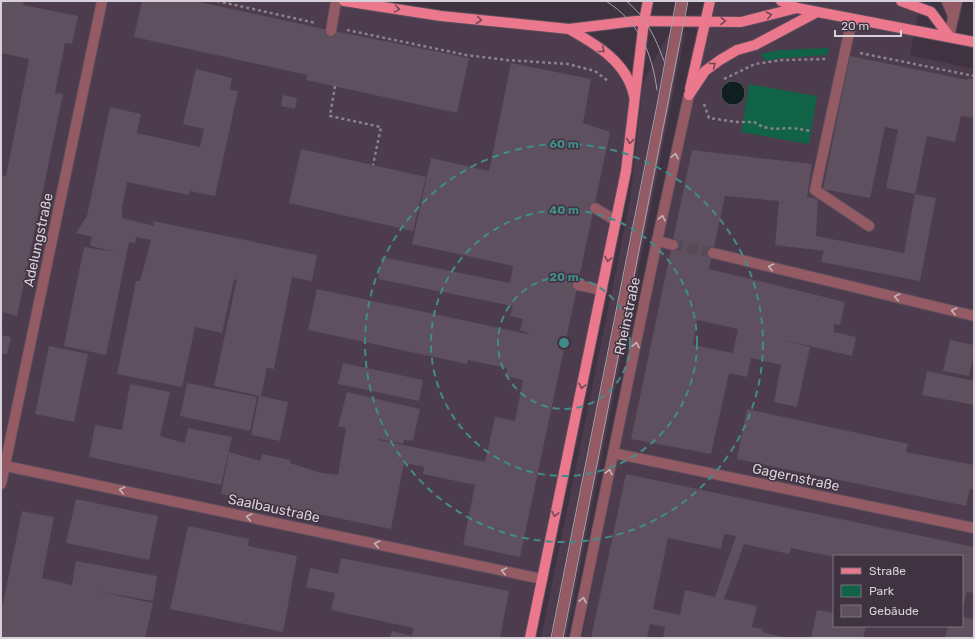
<svg xmlns="http://www.w3.org/2000/svg" width="975" height="639" viewBox="0 0 975 639" font-family="Rubik,sans-serif">
<style>
.built{fill:#4d3b4e;fill-rule:evenodd}
.green{fill:#116347}
.water{fill:#0f1f20;stroke:#4b5458}
.building{fill:#5e505f;fill-rule:evenodd}
.lines{fill:none;stroke-linecap:round;stroke-linejoin:round}
.minor-tunnel{stroke:#574b58;stroke-width:10;stroke-dasharray:10 5;stroke-linecap:butt}
.minor-casing{stroke:#5b4f5c;stroke-width:12}
.major-casing{stroke:#5b4f5c;stroke-width:12}
.path{stroke:#8b818c;stroke-width:2.5;stroke-dasharray:3 3;stroke-linecap:butt}
.minor{stroke:#945b64;stroke-width:10}
.major{stroke:#ec788e;stroke-width:10}
.tram{stroke:#a9a0aa;stroke-width:1}
.oneway{stroke:#744858}
.oneway2{stroke:#c7b3bc}
.ring{fill:none;stroke:#418c89;stroke-width:2;stroke-dasharray:7 5}
.labels{text-anchor:middle;stroke-width:3;stroke-linejoin:round;paint-order:stroke}
.street-label{font-size:14px;fill:#d8d0d9;stroke:#403341}
.centre{fill:#418c89;stroke:#403341;stroke-width:2}
.ring-label{font-size:12px;text-anchor:middle;font-weight:bold;fill:#418c89;stroke:#403341;stroke-width:3;stroke-linejoin:round;paint-order:stroke}
</style>
<rect width="100%" height="100%" fill="#403341"/>
<g class="built">
<polygon points="1,1 344,1 569,29 611,57 635,102 530,638 1,638"/>
<path d="M 712,1 L 921,1 L 910,55 L 974,69 L 974,638 L 582,638 L 642,334 ZM 834,556 L 962,556 L 962,626 L 834,626 Z"/>
<polygon points="685,33 566,638 541,638 630,201 643,84 656,57 668,35"/>
</g>
<g class="green">
<polygon points="829,48 827,55 782,58 767,61 760,54 781,50"/>
<polygon points="749,84 817,96 809,144 741,132"/>
</g>
<circle class="water" cx="733" cy="93" r="12"/>
<g class="building">
<polygon points="1,1 24,1 23,5 78,16 72,44 65,43 55,93 63,94 17,316 3,312 2,320 1,175 6,176 29,59 1,53"/>
<polygon points="142,1 195,1 319,28 469,58 457,113 306,80 307,75 134,37"/>
<polygon points="850,56 968,80 968,78 974,79 974,118 961,116 955,142 927,136 915,194 886,188 898,130 885,127 870,198 823,189"/>
<polygon points="511,63 591,79 583,123 610,132 520,557 463,545 475,485 423,474 424,467 404,463 391,529 221,494 229,452 260,461 262,454 290,460 290,463 321,473 338,475 346,428 338,426 347,392 420,409 413,441 404,440 403,444 379,439 379,440 485,462 495,417 515,421 523,380 506,376 507,368 468,360 467,364 308,330 317,289 532,335 520,330 523,319 510,316 513,306 378,279 382,257 510,283 513,266 412,244 431,158 489,171"/>
<polygon points="196,69 232,78 230,90 238,91 215,196 190,191 192,181 189,195 127,182 122,208 122,218 154,226 153,221 317,255 312,281 292,277 274,369 267,368 261,396 288,402 280,441 251,435 259,396 214,386 237,279 234,280 222,333 195,327 182,387 117,374 136,281 140,281 151,240 136,237 135,243 129,242 106,355 64,346 84,247 117,252 90,246 92,237 76,233 87,216 110,107 141,114 137,133 200,147 204,129 183,124"/>
<polygon points="283,95 297,98 295,109 281,106"/>
<polygon points="301,149 426,177 413,231 289,203"/>
<path d="M 692,150 L 812,164 L 807,197 L 818,199 L 816,236 L 826,238 L 904,253 L 915,194 L 936,198 L 920,281 L 821,262 L 824,251 L 775,245 L 779,201 L 725,196 L 709,269 L 845,302 L 840,325 L 834,324 L 834,332 L 856,337 L 852,356 L 780,339 L 810,347 L 797,407 L 774,402 L 781,365 L 751,358 L 747,377 L 729,373 L 711,454 L 631,439 ZM 697,320 L 738,329 L 733,353 L 693,345 Z"/>
<polygon points="1,335 11,337 7,354 1,354"/>
<polygon points="950,340 974,345 974,353 969,376 943,371"/>
<polygon points="49,346 88,354 74,422 35,414"/>
<polygon points="343,363 423,380 419,401 338,384"/>
<polygon points="927,371 974,381 974,405 922,395"/>
<polygon points="187,383 257,397 250,431 180,416"/>
<polygon points="130,384 170,392 160,436 185,443 188,428 232,437 221,485 89,457 95,425 122,430"/>
<polygon points="747,409 908,444 906,452 974,465 974,490 970,489 966,506 737,459"/>
<path d="M 626,474 L 974,547 L 974,593 L 967,592 L 962,611 L 962,556 L 834,557 L 791,548 L 789,554 L 744,544 L 724,599 L 757,606 L 752,627 L 763,629 L 762,632 L 787,638 L 663,638 L 665,627 L 650,624 L 647,638 L 591,638 ZM 724,534 L 736,536 L 715,597 L 685,590 L 680,615 L 653,609 L 668,538 L 721,549 Z"/>
<polygon points="76,499 158,516 149,560 66,543"/>
<polygon points="22,511 54,517 42,578 72,585 76,561 157,576 153,601 96,591 153,603 145,638 1,638 1,613"/>
<polygon points="188,526 249,539 248,546 297,556 283,632 170,609"/>
<polygon points="341,558 509,591 500,638 390,638 392,631 412,636 413,628 331,610 335,593 306,587 310,568 338,574"/>
<polygon points="817,610 834,613 834,626 866,626 863,638 811,638"/>
<polygon points="962,617 974,619 974,638 945,638 948,626 962,626"/>
</g>
<g class="lines">
<polyline class="minor-tunnel" points="673,245 713,253"/>
<g class="minor-casing">
<g id="minor">
<polyline points="947,1 953,16"/>
<polyline points="852,19 815,190 869,226"/>
<polyline points="331,31 336,1"/>
<polyline points="949,36 957,1"/>
<polyline points="595,208 616,221"/>
<polyline points="657,241 673,245"/>
<polyline points="713,253 974,316"/>
<polyline points="578,285 602,290"/>
<polyline points="613,453 974,528"/>
<polyline points="1,465 542,579"/>
<polyline points="1,484 102,1"/>
<polyline points="557,638 664,100 682,1"/>
<polyline points="575,638 657,241 689,95"/>
</g>
</g>
<g class="major-casing">
<g id="major">
<polyline points="344,1 441,16 569,29 636,21 741,22 797,8"/>
<polyline points="781,1 797,8 974,42"/>
<polyline points="901,1 931,12 949,36"/>
<path d="M 569,29 C 597,45 627,62 634,96"/>
<polyline points="690,89 710,1"/>
<polyline points="689,95 705,71 720,60 737,50 755,45 817,12"/>
<polyline points="530,638 626,171 644,21 648,1"/>
</g>
</g>
<g class="path">
<polyline points="217,1 316,23"/>
<polyline points="347,30 466,55 507,60 568,64 595,71 608,81"/>
<polyline points="860,53 974,76"/>
<polyline points="724,79 755,64 782,60 827,59"/>
<polyline points="335,86 330,116 381,127 373,165"/>
<polyline points="704,104 709,118 737,122 754,122 763,127 774,129 792,128 811,131"/>
</g>
<use href="#minor" class="minor"/>
<use href="#major" class="major"/>
<g class="tram">
<path d="M 606,1 C 639,22 652,52 657,90"/>
<path d="M 626,1 C 646,16 656,39 664,61"/>
<polyline points="551,638 658,100 676,1"/>
<polyline points="563,638 688,1"/>
</g>
</g>
<defs><path id="oneway-chevron" d="M-2-3.5L2.5 0L-2 3.5" fill="none" stroke-width="1.6" stroke-linecap="round" stroke-linejoin="round"/></defs>
<g class="oneway">
<use href="#oneway-chevron" transform="translate(397 9) rotate(9)"/>
<use href="#oneway-chevron" transform="translate(769 15) rotate(-13)"/>
<use href="#oneway-chevron" transform="translate(479 20) rotate(7)"/>
<use href="#oneway-chevron" transform="translate(723 21) rotate(3)"/>
<use href="#oneway-chevron" transform="translate(602 50) rotate(39)"/>
<use href="#oneway-chevron" transform="translate(713 65) rotate(-38)"/>
<use href="#oneway-chevron" transform="translate(630 141) rotate(97)"/>
<use href="#oneway-chevron" transform="translate(608 259) rotate(102)"/>
<use href="#oneway-chevron" transform="translate(582 386) rotate(102)"/>
<use href="#oneway-chevron" transform="translate(555 514) rotate(102)"/>
</g>
<g class="oneway2">
<use href="#oneway-chevron" transform="translate(675 156) rotate(-78)"/>
<use href="#oneway-chevron" transform="translate(662 218) rotate(-77)"/>
<use href="#oneway-chevron" transform="translate(771 267) rotate(-167)"/>
<use href="#oneway-chevron" transform="translate(897 297) rotate(-167)"/>
<use href="#oneway-chevron" transform="translate(954 311) rotate(-167)"/>
<use href="#oneway-chevron" transform="translate(636 345) rotate(-78)"/>
<use href="#oneway-chevron" transform="translate(609 472) rotate(-78)"/>
<use href="#oneway-chevron" transform="translate(122 490) rotate(-168)"/>
<use href="#oneway-chevron" transform="translate(249 517) rotate(-168)"/>
<use href="#oneway-chevron" transform="translate(377 544) rotate(-168)"/>
<use href="#oneway-chevron" transform="translate(504 571) rotate(-168)"/>
<use href="#oneway-chevron" transform="translate(583 600) rotate(-78)"/>
</g>
<g class="ring">
<circle cx="564" cy="343" r="66"/>
<circle cx="564" cy="343" r="133"/>
<circle cx="564" cy="343" r="199"/>
</g>
<g class="labels">
<g class="street-label">
<text transform="translate(38 240) rotate(-78)" y="5">Adelungstraße</text>
<text transform="translate(627 316) rotate(-78)" y="5">Rheinstraße</text>
<text transform="translate(796 477) rotate(12)" y="5">Gagernstraße</text>
<text transform="translate(274 508) rotate(12)" y="5">Saalbaustraße</text>
</g>
</g>
<circle cx="564" cy="343" r="6" class="centre"/>
<g class="ring-label">
<text x="564" y="148">60 m</text>
<text x="564" y="214">40 m</text>
<text x="564" y="281">20 m</text>
</g>
<rect width="975" height="639" fill="none" stroke="#d8d0d9" stroke-width="4"/>
<rect x="833" y="555" width="130" height="72" fill="#403341" stroke="#7d727e"/>
<rect x="841" y="568" width="20" height="6" fill="#ec788e" stroke="#7d727e"/>
<text x="869" y="575" font-size="12" fill="#d8d0d9">Straße</text>
<rect x="841" y="585" width="20" height="12" fill="#116347" stroke="#7d727e"/>
<text x="869" y="595" font-size="12" fill="#d8d0d9">Park</text>
<rect x="841" y="605" width="20" height="12" fill="#5e505f" stroke="#7d727e"/>
<text x="869" y="615" font-size="12" fill="#d8d0d9">Gebäude</text>
<path d="M835 30v6h66v-6" fill="none" stroke="#d8d0d9" stroke-width="2"/>
<text x="841" y="30" font-size="12" fill="#d8d0d9" stroke="#403341" stroke-width="3" paint-order="stroke">20 m</text>
</svg>
